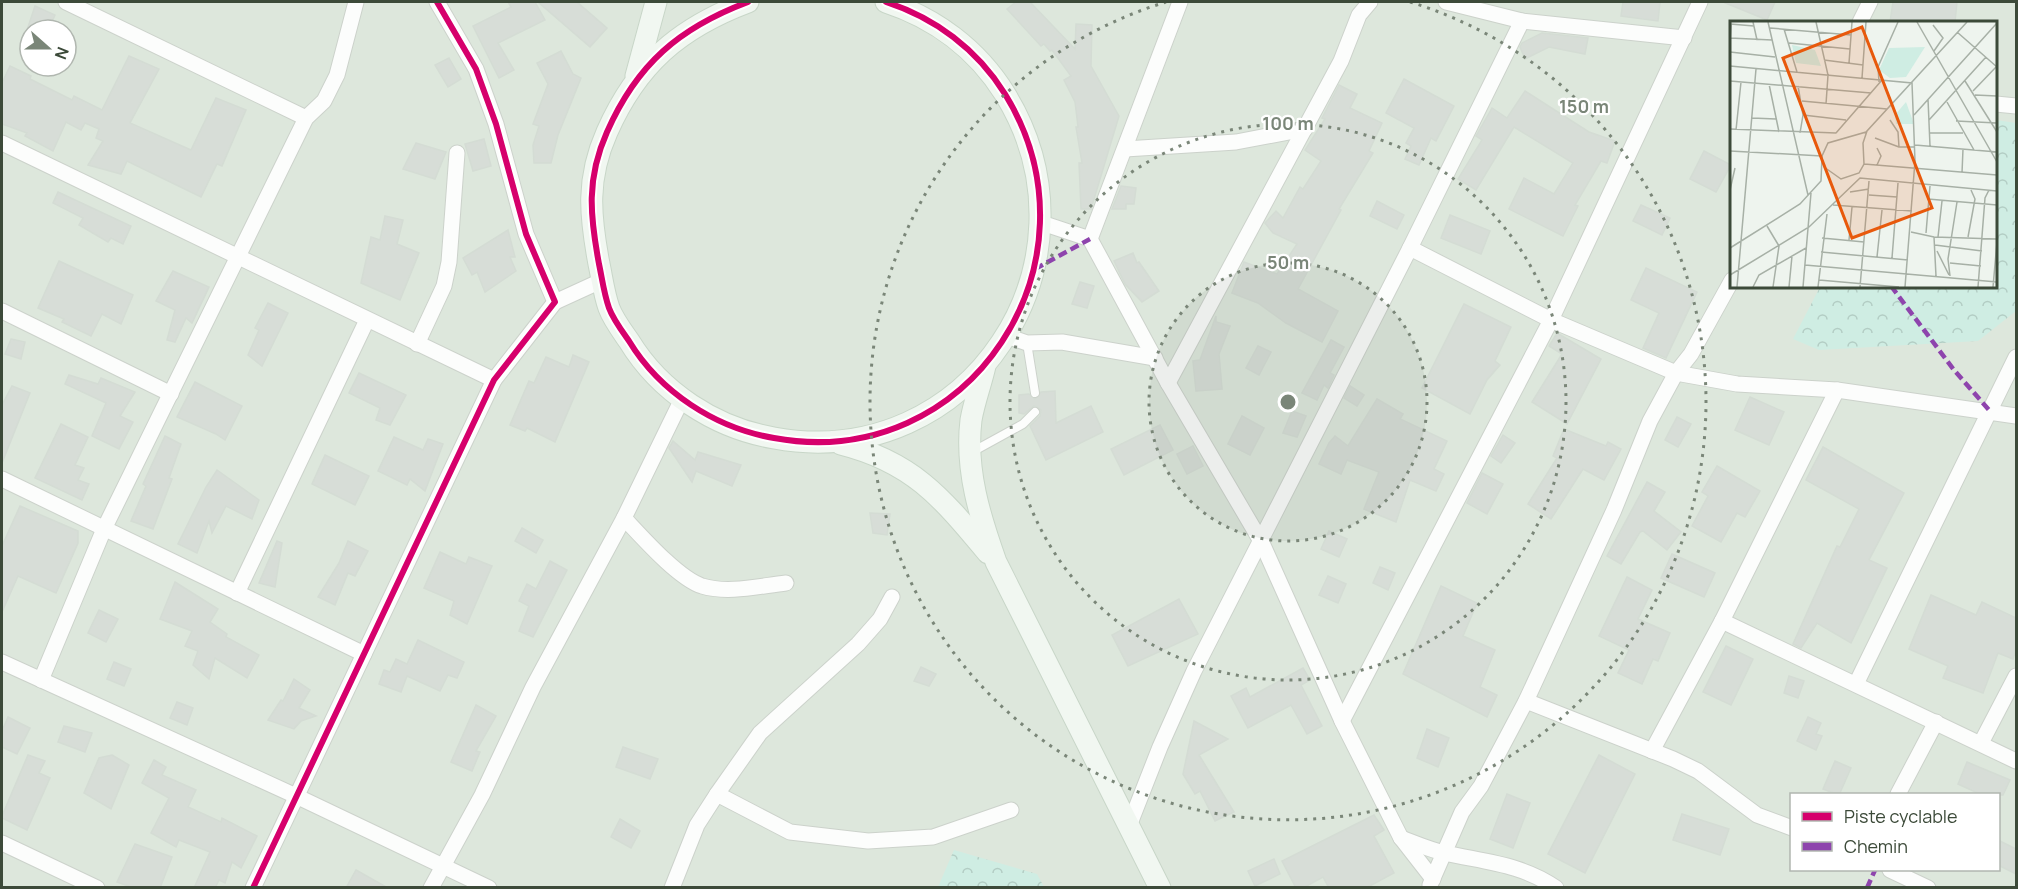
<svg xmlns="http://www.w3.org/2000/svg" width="2018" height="889" viewBox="0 0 2018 889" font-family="Manrope,sans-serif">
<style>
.residential{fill:#dde7dc;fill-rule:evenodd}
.forest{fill:url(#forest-crowns)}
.building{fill:#d7ddd7;stroke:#d4dcd4;stroke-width:1.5}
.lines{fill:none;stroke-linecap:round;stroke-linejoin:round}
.lane-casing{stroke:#ccd2cb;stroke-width:10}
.street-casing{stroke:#ccd2cb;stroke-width:17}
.secondary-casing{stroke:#c8d6c8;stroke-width:23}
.lane{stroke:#fcfdfc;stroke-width:8}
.street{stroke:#fcfdfc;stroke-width:15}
.secondary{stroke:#f1f7f1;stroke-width:21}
.quiet{stroke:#8e44ad;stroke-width:4.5;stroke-dasharray:9 4.5;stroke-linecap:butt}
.cycleway-casing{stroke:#fff;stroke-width:10}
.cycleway{stroke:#d6006c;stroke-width:6}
.ring{fill:none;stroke:#7a8678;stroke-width:3;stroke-dasharray:3 6}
.inset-road{fill:none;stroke:#a7b0a6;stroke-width:1.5}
.view{fill:#e8590c;fill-opacity:0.15;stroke:#e8590c;stroke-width:3}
.inset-edge{fill:none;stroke:#3c4a39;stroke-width:3}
.centre{fill:#7a8678;stroke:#fff;stroke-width:3}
.ring-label{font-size:18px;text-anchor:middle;font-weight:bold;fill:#7a8678;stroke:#fff;stroke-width:4.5;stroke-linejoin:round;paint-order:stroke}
</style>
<defs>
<pattern id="forest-crowns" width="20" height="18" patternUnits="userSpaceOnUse" patternTransform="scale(1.5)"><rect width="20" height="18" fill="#cfede3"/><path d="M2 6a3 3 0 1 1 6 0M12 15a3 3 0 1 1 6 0" fill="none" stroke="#b3cdc4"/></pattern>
</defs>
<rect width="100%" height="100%" fill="#eef4ee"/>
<path class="residential" d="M 2,2 L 2016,2 L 2016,887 L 2,887 ZM 1732,22 L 1996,22 L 1996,286 L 1732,286 ZM 30,30 L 66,30 L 66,66 L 30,66 ZM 1792,794 L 1998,794 L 1998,870 L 1792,870 Z"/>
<g class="forest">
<polygon points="1996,120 2016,123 2016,311 1978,341 1819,350 1793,339 1820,287 1996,286"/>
<polygon points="954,850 1037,874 1044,887 938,887"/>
</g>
<g class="building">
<polygon points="508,2 535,2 545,20 498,43 514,70 499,78 473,26 511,7"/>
<polygon points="538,2 577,2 607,28 590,47"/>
<polygon points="1016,2 1030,2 1075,49 1076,24 1092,25 1091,66 1119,116 1091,209 1081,209 1079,163 1082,163 1076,127 1078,127 1075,102 1064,80 1071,76 1052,50 1050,51 1044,44 1041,46 1007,9"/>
<polygon points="1623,2 1660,2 1658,21 1621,16"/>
<polygon points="1723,2 1775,2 1767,20"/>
<polygon points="1893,2 1957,2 1955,22 1890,22"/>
<polygon points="35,6 55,15 48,30 27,30"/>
<polygon points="1542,33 1588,38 1585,54 1549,47 1525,59 1520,47 1522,43"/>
<polygon points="561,51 573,74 581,78 558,135 551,163 534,163 533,145 539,126 533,124 548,84 537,63"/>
<polygon points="129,56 159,69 130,123 191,150 216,98 246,110 222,166 217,164 201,197 127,161 121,174 88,165 103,141 96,138 99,129 85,123 81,130 66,122 53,151 25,136 27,133 2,124 2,83 10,66 31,76 30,79 72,100 74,96 102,110"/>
<polygon points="449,58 461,79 448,87 435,65"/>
<polygon points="1404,79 1454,106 1436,141 1431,138 1419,165 1405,159 1411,146 1406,143 1414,128 1386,113"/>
<polygon points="1339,85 1357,94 1350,108 1382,123 1369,151 1373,153 1339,209 1341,210 1298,289 1338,311 1322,342 1286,323 1258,303 1232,293 1244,262 1277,274 1297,244 1273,233 1265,223 1276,211 1283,218 1300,187 1303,189 1321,161 1305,150 1325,119 1322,118"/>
<polygon points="1525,91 1589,132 1615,141 1607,163 1601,161 1575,205 1578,206 1563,236 1509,209 1524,178 1554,194 1573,163 1514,127 1476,190 1458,179 1482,140 1476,136 1492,108 1507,118"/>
<polygon points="484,139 491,166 473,171 465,144"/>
<polygon points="416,143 446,152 435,179 403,169"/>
<polygon points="1704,151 1731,165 1716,192 1690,179"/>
<polygon points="1121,186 1136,188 1134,204 1126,204 1126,209 1112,209"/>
<polygon points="58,192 131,226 123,244 111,238 108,242 79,225 83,218 53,203"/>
<polygon points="1377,201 1404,215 1397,229 1370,216"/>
<polygon points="1641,205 1670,218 1662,235 1633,221"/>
<polygon points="1450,215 1490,231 1481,254 1441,238"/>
<polygon points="385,216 403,220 397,244 419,253 400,300 361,283 371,237 380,240"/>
<polygon points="508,230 515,257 510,257 516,271 485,292 477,272 472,275 463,258"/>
<polygon points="1133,253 1137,263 1139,262 1159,291 1142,302 1125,284 1114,261"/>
<polygon points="59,261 133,295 121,324 102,314 91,336 62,322 64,319 38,308"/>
<polygon points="1646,268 1697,292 1666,358 1643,348 1659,313 1631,300"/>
<polygon points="173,271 209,287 192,323 186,318 175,342 167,340 175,310 156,301"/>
<polygon points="1080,282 1094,286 1087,308 1072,304"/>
<polygon points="268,303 288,313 262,366 248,355 259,330 255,328"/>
<polygon points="1464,304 1511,327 1495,361 1500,365 1487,380 1470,414 1422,388"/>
<polygon points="1216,316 1216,322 1230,326 1219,354 1222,389 1196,391 1193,361 1200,360"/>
<polygon points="1557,333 1601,359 1567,424 1532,402 1562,354 1549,346"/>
<polygon points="11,339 25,342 21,359 5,354"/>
<polygon points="1331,340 1344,347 1330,373 1334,375 1328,388 1324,385 1317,400 1302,393"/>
<polygon points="1258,346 1271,352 1259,375 1246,368"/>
<polygon points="573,355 589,362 555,442 527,428 525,431 510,425 529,381 534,383 546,357 569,367"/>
<polygon points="359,373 406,395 390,425 376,420 380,408 349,393"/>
<polygon points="69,375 98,384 101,378 135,392 120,416 133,422 119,449 92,436 106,403 65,384"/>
<polygon points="195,382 242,406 225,440 216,434 177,417"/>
<polygon points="12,386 30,393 2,463 2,405"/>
<polygon points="1350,386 1364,395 1357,406 1344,398"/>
<polygon points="1055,391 1056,423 1091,406 1103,432 1046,460 1030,426 1040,416 1041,410 1034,406 1024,414 1019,413 1019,395 1029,394 1035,399 1041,392"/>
<polygon points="1750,397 1784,412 1769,445 1735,430"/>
<polygon points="1377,399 1403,414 1400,419 1447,441 1434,469 1444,474 1436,491 1410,480 1396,522 1364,509 1379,472 1347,460 1341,474 1319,464 1329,443 1335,436 1348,446"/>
<polygon points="1292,411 1306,416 1297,437 1283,433"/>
<polygon points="1242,416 1264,428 1250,455 1228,444"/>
<polygon points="1677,417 1691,424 1678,447 1665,440"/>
<polygon points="61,424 88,437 75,465 84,468 78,480 89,484 82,500 35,478"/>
<polygon points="1160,425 1173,450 1124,475 1111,449"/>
<polygon points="1564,429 1606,446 1608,442 1621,449 1604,480 1583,469 1551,519 1528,504 1557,458 1553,456"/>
<polygon points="1503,435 1515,443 1501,463 1491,456"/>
<polygon points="165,436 181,444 169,478 172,479 153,529 131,521 146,486 143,484"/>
<polygon points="394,437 423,450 428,439 443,444 425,491 410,479 407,485 378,471"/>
<polygon points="673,441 695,460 698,452 741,465 732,486 696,471 692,482 669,448"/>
<polygon points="1193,446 1203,466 1187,474 1177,454"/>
<polygon points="1823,447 1904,493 1869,560 1887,568 1851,643 1817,623 1801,648 1793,644 1837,546 1840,547 1859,509 1806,480"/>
<polygon points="325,455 369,476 355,505 312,484"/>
<polygon points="1717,466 1760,491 1745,517 1737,513 1721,542 1692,526 1708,496 1702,492"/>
<polygon points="217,470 259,500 252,519 226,506 212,533 209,521 197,553 178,544 206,487"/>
<polygon points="1482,473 1503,484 1487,514 1467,503"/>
<polygon points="1647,482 1665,492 1654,511 1681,532 1667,550 1643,531 1640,532 1621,564 1607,556"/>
<polygon points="20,506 78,531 78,543 56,593 18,576 2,612 2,546"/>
<polygon points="870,513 890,514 887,535 873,533"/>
<polygon points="522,528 543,540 536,553 515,541"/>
<polygon points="1329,531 1347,539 1339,557 1321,549"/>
<polygon points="277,541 282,543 275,587 259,583"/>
<polygon points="348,541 368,551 355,576 348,573 335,605 318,597 339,563"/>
<polygon points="440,552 466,564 469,557 492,566 467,624 450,615 454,601 424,588"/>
<polygon points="1672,554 1715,573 1704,597 1661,578"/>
<polygon points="550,561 567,570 533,637 519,631 529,606 519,601 527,584 536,589"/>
<polygon points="1380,567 1395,573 1388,590 1373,583"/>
<polygon points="1328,576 1346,584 1338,603 1319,595"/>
<polygon points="1627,577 1652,590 1638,619 1670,633 1658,661 1653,659 1642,684 1618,673 1629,650 1599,636"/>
<polygon points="175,582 218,609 210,622 227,634 226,637 259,655 247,678 215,658 209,679 193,665 198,651 185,646 192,631 160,619"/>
<polygon points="1441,586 1477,603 1463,636 1495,650 1480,687 1497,695 1487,717 1403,674"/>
<polygon points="1931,595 1976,615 1982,602 2016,618 2016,650 2013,659 1998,653 1983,693 1943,678 1948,666 1909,649"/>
<polygon points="1179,599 1198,634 1128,666 1112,635"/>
<polygon points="99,610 118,619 106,642 88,633"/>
<polygon points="418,640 464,662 457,678 448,675 440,691 407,676 401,692 379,684 384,670 390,672 396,659 407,664"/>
<polygon points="1726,646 1753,659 1731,705 1703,692"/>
<polygon points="114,662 131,669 124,686 107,679"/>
<polygon points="921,667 936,674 929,686 914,681"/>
<polygon points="1303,668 1310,680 1301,685 1322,726 1307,734 1291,705 1248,728 1231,696 1246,688 1250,697"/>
<polygon points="1789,676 1804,681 1798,698 1784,693"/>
<polygon points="294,679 310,690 299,708 316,716 301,721 294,729 268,720 281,700 283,701"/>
<polygon points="177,702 193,708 187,725 170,718"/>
<polygon points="476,705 496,716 476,751 480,752 472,771 451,762"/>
<polygon points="8,717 30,728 17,754 2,747 2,731"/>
<polygon points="1808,717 1821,723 1816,734 1822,736 1816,750 1797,741"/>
<polygon points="1194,721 1228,739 1199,755 1234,812 1215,821 1200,791 1195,794 1183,774"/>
<polygon points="64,726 92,733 85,752 58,742"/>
<polygon points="1427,729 1449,738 1438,767 1417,758"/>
<polygon points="623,747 658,759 650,779 616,767"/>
<polygon points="28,755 45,761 39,773 50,778 27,830 2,818 2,816"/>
<polygon points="112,755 129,765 111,809 84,793 99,758"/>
<polygon points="1599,755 1635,774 1585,873 1548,854"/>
<polygon points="154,760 166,767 162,775 196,790 188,807 221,822 222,818 257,836 241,868 232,862 225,883 219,880 215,888 194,888 210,852 179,840 176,847 151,833 169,798 142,783"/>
<polygon points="1835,761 1851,768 1839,795 1823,789"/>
<polygon points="1967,762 2010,780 2003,795 1982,795 1958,784"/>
<polygon points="1507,794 1530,803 1513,848 1490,839"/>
<polygon points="1682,814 1729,829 1720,855 1673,840"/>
<polygon points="1374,815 1384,830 1374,836 1394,873 1366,888 1329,888 1323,877 1303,888 1296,888 1282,861"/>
<polygon points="620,819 640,831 631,848 611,837"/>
<polygon points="1998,840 2016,849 2016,874 1998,865"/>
<polygon points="135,844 172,857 160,888 134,888 117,882"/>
<polygon points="1274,859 1280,874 1255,886 1248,871"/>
<polygon points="356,870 388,888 346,888"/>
</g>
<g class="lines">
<g class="lane-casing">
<g id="lane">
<polyline points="1027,343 1035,393"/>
<polyline points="972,452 1023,424 1035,412"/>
</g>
</g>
<g class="street-casing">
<g id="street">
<polyline points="66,2 306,118"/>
<polyline points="1446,2 1522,21 1684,38"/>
<polyline points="1860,22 1870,2"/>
<polyline points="1996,104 2016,106"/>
<polyline points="2,143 494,380"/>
<polyline points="1125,149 1236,142 1305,129"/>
<polyline points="1042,223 1090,239 1168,383 1262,543 1342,721 1401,838 1433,879"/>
<polyline points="1090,239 1180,2"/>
<polyline points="1410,248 1551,320 1676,373 1737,384 1837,390 2016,416"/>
<polyline points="555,302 603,280"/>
<polyline points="2,311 171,394"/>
<polyline points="1007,336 1027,343 1062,342 1155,358"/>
<polyline points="417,344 444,286 449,262 457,153"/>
<polyline points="1168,383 1341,61 1359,15 1370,2"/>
<polyline points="2,479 364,654"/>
<path d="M 624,518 C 642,537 678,578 702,586 C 728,594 759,586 786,583"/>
<polyline points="237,593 367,320"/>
<polyline points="1722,621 2016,761"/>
<polyline points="2,662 296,796 489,888"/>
<polyline points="41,680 104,529 306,118 324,101 337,75 356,2"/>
<polyline points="1856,684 2016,357"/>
<polyline points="1526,701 1673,759 1698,771 1757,815 1792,828"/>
<polyline points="1342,721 1551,320 1700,2"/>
<polyline points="1981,743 2016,676"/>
<polyline points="1652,751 1722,621 1837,390"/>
<polyline points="717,794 760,733 858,644 880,619 892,597"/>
<polyline points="1898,794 1936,722"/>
<polyline points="1129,826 1160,747 1194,671 1410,248 1522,21"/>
<path d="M 1401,838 C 1415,843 1430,850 1445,853 C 1484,862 1522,864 1556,888"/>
<polyline points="2,843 97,888"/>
<polyline points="1890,870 1928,888"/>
<polyline points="1430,885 1462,812 1481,786 1526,701 1614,510 1650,421 1676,373 1691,354 1732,280"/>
<polyline points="253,888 494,380 555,302 526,234 496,124 476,69 437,2"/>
<polyline points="431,888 482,795 533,687 624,518 682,399"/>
<polyline points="672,888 697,825 717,794 790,832 868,841 933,837 1011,810"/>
</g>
</g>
<g class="secondary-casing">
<g id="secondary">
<path d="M 748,2 C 679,28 637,64 607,132 C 586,179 590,216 599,264 C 602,278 604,294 609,308 C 613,319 622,331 629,341 C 660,392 715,428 774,438 C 970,474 1108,261 1005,94 C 977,49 935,18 886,2"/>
<polyline points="636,76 656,2"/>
<path d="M 985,366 C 981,384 974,402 971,420 C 965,470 980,517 996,562 L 1160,888"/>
<path d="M 841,444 C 913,462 942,498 988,553"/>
</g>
</g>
<use href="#lane" class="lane"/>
<use href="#street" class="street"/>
<use href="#secondary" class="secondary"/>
<g class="quiet">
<polyline points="1035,269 1090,239"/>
<polyline points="1891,286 1954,370 1989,410"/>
<polyline points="1867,888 1875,870"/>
</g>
<g class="cycleway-casing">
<g id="cycleway">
<path d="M 748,2 C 679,28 637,64 607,132 C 586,179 590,216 599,264 C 602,278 604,294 609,308 C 613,319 622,331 629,341 C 660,392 715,428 774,438 C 970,474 1108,261 1005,94 C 977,49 935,18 886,2"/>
<polyline points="253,888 494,380 555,302 526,234 496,124 476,69 437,2"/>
</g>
</g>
<use href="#cycleway" class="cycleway"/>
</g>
<circle cx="1288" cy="402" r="139" fill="#7a8678" fill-opacity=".12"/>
<g class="ring">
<circle cx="1288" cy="402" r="139"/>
<circle cx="1288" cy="402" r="278"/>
<path d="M1410 2A418 418 0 1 1 1166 2"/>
</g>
<g transform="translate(1730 21)">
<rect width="267" height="267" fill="#eef4ee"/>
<path d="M 195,26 L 176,56 L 160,57 L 149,49 L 159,27 Z" fill="#cfede3"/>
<path d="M 62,24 L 85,29 L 91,45 L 66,42 ZM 176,81 L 184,103 L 166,103 L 165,94 Z" fill="#cfede3"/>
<path class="inset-road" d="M 23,1 L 27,19M 38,1 L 78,174M 86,1 L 98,54 L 96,83M 187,1 L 267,141M 0,3 L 24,5M 203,4 L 213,17 L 204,30M 40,7 L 121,14M 54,8 L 67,51M 227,11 L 267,46M 0,17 L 42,19M 0,21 L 1,3M 59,22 L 120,28M 0,31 L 45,36M 94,39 L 133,44M 119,42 L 122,1M 0,45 L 182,62 L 185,140 L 175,266M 132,57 L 136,1M 0,60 L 141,72M 235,60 L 267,111M 149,61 L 148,46 L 168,1M 39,63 L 49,111M 68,65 L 73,94 L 70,112M 243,70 L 267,45M 245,74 L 267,75M 198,78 L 200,125M 72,80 L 157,88M 217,81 L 244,129M 73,94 L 116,99M 184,94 L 267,2M 22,97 L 46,98M 160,99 L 168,111 L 169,126 L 185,126M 199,99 L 256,36M 226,100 L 267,102M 0,108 L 106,112M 6,109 L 11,61M 106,112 L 152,59M 200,112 L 233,112M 145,117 L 169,126M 185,124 L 267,131M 0,130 L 92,135M 134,143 L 267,154M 147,144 L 151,135 L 147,127M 94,146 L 111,158 L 129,152 L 134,143 L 133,122 L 137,110M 232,152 L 233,128M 0,169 L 5,147M 120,171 L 139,168M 139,174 L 167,176M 198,178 L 267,184M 103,184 L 182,190M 37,205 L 49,225 L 43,266M 181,211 L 204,216 L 267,218M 196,212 L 200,165M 204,216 L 206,255M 208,216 L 212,180M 238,216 L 245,178 L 241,169M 92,217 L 134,221M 119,219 L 122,186M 205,224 L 252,230M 0,227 L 70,183 L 91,160 L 92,135 L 98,122 L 136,111 L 237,1M 207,230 L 219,254M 91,231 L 178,239M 147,236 L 152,189M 162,237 L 168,162M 220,242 L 251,245M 75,244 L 267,261M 0,254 L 79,206 L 130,157 L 267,170M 220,255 L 218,238 L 227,181M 89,259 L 169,266M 7,266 L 26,48M 23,266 L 29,254 L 76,227M 59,266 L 62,235M 73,266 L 81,172M 88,266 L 97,193M 130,266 L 139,160M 248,266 L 255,177 L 259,169M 263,266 L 267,221"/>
<path class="view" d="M 132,6 L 202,187 L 122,217 L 53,37 Z"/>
<rect width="267" height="267" class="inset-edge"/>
</g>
<circle cx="1288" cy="402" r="9" class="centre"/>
<g class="ring-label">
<text x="1584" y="113">150 m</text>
<text x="1288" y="130">100 m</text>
<text x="1288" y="269">50 m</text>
</g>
<rect width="2018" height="889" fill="none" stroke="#3c4a39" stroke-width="6"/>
<rect x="1790" y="793" width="210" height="78" fill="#ffffff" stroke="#b1b7b0" stroke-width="1.5"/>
<rect x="1802" y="812" width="30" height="9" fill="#d6006c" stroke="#b1b7b0" stroke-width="1.5"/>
<text x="1844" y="823" font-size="18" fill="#3c4a39">Piste cyclable</text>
<rect x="1802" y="842" width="30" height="9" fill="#8e44ad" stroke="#b1b7b0" stroke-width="1.5"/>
<text x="1844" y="853" font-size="18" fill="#3c4a39">Chemin</text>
<g transform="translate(48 48) rotate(111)"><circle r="28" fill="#ffffff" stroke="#b1b7b0" stroke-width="1.5"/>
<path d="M0-4.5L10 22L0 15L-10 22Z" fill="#7a8678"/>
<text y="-9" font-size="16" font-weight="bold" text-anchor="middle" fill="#3c4a39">N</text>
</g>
</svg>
